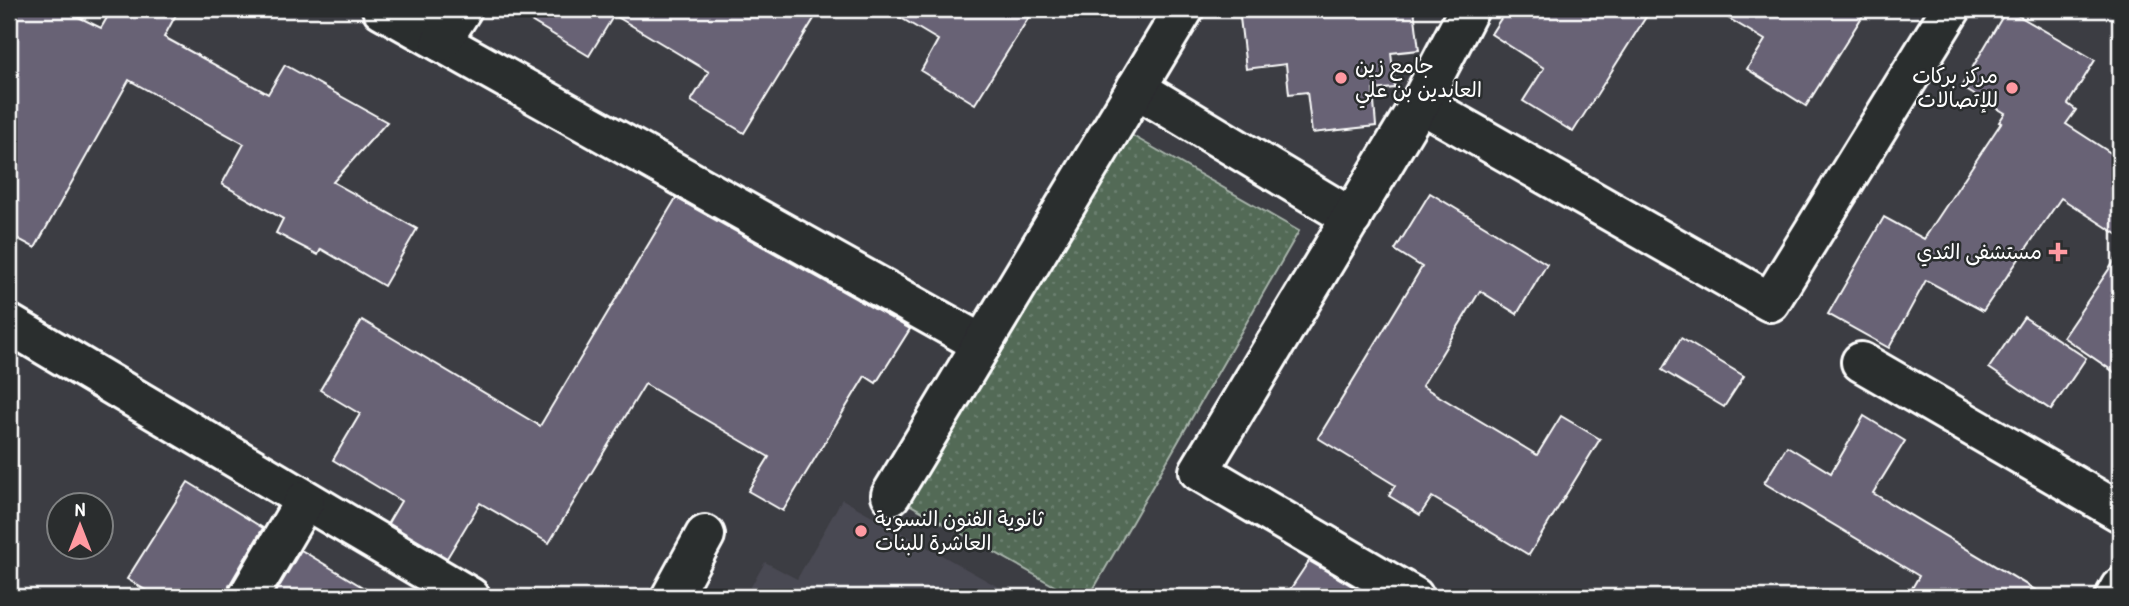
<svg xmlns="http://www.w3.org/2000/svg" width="2129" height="606" viewBox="0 0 2129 606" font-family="'Patrick Hand','Playpen Sans Arabic',sans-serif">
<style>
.built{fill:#494852}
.grass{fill:url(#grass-dots);stroke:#a8b4ab;stroke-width:2}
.building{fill:#676274;stroke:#fff;stroke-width:2}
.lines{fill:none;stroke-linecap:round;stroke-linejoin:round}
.minor-casing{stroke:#fff;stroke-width:44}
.minor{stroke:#2a2d2e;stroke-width:38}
.poi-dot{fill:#ff9aa2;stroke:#2a2d2e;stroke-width:2.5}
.labels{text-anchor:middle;stroke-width:5;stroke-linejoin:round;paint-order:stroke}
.poi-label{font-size:21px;fill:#fff;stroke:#2a2d2e;text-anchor:start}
</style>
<defs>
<pattern id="grass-dots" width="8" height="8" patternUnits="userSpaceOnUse" patternTransform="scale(1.75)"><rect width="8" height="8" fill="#526a57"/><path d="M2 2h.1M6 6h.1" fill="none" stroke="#6c8070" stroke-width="1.8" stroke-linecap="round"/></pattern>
</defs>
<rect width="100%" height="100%" fill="#3c3d43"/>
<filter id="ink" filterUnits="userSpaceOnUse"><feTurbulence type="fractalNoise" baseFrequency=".0143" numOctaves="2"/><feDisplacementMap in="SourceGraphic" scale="14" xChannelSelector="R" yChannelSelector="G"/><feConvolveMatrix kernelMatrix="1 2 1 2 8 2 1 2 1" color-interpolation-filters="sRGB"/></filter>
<g filter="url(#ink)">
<polygon class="built" points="842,499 1016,597 745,597 765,562 797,579"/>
<polygon class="grass" points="1124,131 1299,231 1089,597 1074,597 909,504"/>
<g class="building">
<polygon points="9,9 62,9 101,28 112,9 179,9 164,37 268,94 285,65 387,122 333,182 417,229 384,286 321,249 318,255 276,233 283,219 222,184 244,144 129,80 35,248 9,234"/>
<polygon points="511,9 820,9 744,133 691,101 709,72 614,15 589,56"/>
<polygon points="886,9 1034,9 975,104 921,71 938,40"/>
<polygon points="1239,9 1414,9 1419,50 1391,53 1395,88 1373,90 1376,126 1312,133 1307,92 1289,94 1286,64 1246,69"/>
<polygon points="1507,9 1651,9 1573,132 1523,101 1544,68 1491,34"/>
<polygon points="1713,9 1867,9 1806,106 1747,69 1765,40"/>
<polygon points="2007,9 2095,60 2068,104 2076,110 2066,124 2120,159 2120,236 2061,198 1983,311 1926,280 1889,348 1828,314 1884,217 1924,239 2001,123 1999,122 2005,113 1961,87"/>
<polygon points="1430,193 1547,264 1517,314 1480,291 1422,386 1537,455 1561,416 1600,439 1529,555 1432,497 1420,515 1389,496 1395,485 1318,438 1422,267 1395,250"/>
<polygon points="676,198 910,329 876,383 865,376 783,511 748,491 769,457 645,384 549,543 480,503 447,558 388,523 401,501 333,460 360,414 320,390 362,320 540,426"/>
<polygon points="2120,253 2120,376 2063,337"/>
<polygon points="2024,317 2086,358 2051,410 1989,368"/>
<polygon points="1681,338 1744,376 1724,407 1662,370"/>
<polygon points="1864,416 1905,441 1873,493 2047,597 1907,597 1919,576 1764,483 1787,446 1831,473"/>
<polygon points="188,482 263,528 229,586 226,597 157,597 127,579"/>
<polygon points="301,550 379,597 273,597"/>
<polygon points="1309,561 1371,597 1285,597"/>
</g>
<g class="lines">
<g class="minor-casing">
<g id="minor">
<polyline points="382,9 982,344"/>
<polyline points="441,42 462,9"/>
<polyline points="1136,88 1352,218"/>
<polyline points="1420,103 1770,302 1951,9"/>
<polyline points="9,324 470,597"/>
<polyline points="1861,362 2120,512"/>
<polyline points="891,495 1184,9"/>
<polyline points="248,597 305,500"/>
<polyline points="671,597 705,535"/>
<polyline points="1414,597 1199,471 1420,103 1469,9"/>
<polyline points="2115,597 2120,588"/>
</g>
</g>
<use href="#minor" class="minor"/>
</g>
</g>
<g class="poi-dot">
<circle cx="1341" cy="78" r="7"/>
<circle cx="2012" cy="88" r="7"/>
<path d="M2054.5 241.5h7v7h7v7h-7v7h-7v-7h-7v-7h7z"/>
<circle cx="861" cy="531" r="7"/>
</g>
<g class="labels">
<g class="poi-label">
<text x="1355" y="73">جامع زين<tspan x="1355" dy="24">العابدين بن علي</tspan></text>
<text x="1998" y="83" text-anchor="end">مركز بركات<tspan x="1998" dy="24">للإتصالات</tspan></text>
<text x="2042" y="259" text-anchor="end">مستشفى الثدي</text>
<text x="875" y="526">ثانوية الفنون النسوية<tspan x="875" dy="24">العاشرة للبنات</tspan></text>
</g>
</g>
<rect width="2129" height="606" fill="none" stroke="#2a2d2e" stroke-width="35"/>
<rect x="18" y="18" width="2094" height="571" fill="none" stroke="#fff" stroke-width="2.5" filter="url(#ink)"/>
<g transform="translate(80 526)"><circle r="33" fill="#2a2d2e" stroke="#7f8182" stroke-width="2"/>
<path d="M0-5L12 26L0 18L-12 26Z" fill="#ff9aa2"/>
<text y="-10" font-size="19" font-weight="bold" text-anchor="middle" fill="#ffffff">N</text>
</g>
</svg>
